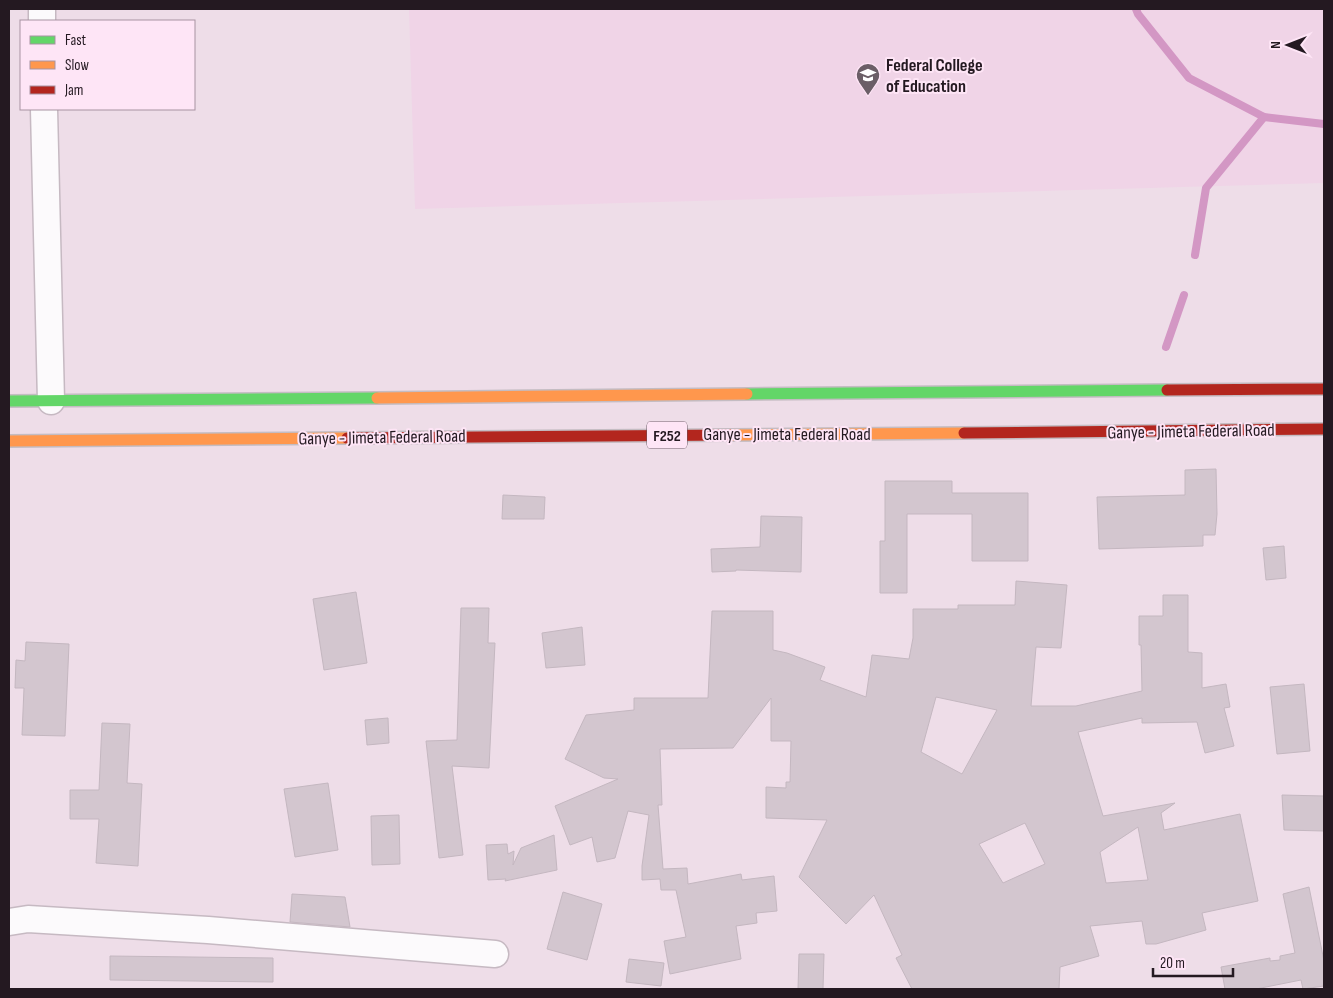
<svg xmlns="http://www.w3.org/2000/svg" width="1333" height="998" viewBox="0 0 1333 998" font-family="'Sofia Sans Condensed',sans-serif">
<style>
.built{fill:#f0d4e7}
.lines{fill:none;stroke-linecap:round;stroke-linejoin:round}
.stream{stroke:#d397c4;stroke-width:8}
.building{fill:#d3c6cf;stroke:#c4b7c0;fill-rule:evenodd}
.street-casing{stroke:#c6b9c2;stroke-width:29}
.fast-casing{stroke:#c4bcc2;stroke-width:14}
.slow-casing{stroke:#c4bcc2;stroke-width:14}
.jam-casing{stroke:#c4bcc2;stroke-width:14}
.street{stroke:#fcfafc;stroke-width:26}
.fast{stroke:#63d668;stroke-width:11}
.slow{stroke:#ff974d;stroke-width:11}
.jam{stroke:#b3261e;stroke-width:11}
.labels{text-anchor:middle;stroke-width:4;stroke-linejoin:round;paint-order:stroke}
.shield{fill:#fee5f6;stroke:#655661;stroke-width:1}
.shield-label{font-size:16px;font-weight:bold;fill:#241921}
.poi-label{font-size:18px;font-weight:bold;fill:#241921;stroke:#fee5f6;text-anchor:start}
.street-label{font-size:18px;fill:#241921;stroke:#fee5f6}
</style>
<rect width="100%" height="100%" fill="#eedde8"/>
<polygon class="built" points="409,9 1324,9 1324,183 415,209"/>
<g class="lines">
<g class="stream">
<polyline points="1136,9 1138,14 1189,78 1264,117 1324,124"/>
<polyline points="1195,255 1206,188 1264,117"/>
<polyline points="1166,347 1184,295"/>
</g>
</g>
<g class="building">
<polygon points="1216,469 1217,514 1215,535 1203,535 1203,546 1099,549 1097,497 1185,495 1185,470"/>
<polygon points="885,481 952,481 952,493 1028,493 1028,561 972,561 972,514 907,514 907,593 880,593 880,541 885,541"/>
<polygon points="503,495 545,497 544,519 502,519"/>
<polygon points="761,516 802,517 801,572 736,570 736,571 712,572 711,549 760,547"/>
<polygon points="1284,546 1286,578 1266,580 1263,548"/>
<path d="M 1016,581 L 1067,585 L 1061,648 L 1036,647 L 1031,706 L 1076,706 L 1142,691 L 1141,645 L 1139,645 L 1139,616 L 1163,616 L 1163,595 L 1188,595 L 1188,652 L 1202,653 L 1202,688 L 1226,684 L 1230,707 L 1224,708 L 1234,746 L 1205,753 L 1197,722 L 1142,723 L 1142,718 L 1078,732 L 1103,816 L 1175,803 L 1161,813 L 1164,830 L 1240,814 L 1258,901 L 1202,913 L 1206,930 L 1156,944 L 1146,944 L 1142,921 L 1090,926 L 1099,956 L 1060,967 L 1059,989 L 912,989 L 896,958 L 902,955 L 874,895 L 846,924 L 799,877 L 827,820 L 766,818 L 766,787 L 786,788 L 786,782 L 790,782 L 791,741 L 771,741 L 771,698 L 733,748 L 660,749 L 662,805 L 658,805 L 663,869 L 687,868 L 688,884 L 741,874 L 742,880 L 774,876 L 777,911 L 756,913 L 757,923 L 736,926 L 741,959 L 670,974 L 664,941 L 686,937 L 676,890 L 661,890 L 660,879 L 642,880 L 642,866 L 649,815 L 628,811 L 615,858 L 597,862 L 592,837 L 570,845 L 555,806 L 618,779 L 604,778 L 565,759 L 586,715 L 634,710 L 634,698 L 708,698 L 712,611 L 773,611 L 773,650 L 787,653 L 825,667 L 820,680 L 866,697 L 872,655 L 909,659 L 913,638 L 913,609 L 958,609 L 958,605 L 1015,605 ZM 936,697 L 997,710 L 962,774 L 921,752 ZM 1025,823 L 1045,864 L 1003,883 L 979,844 ZM 1138,827 L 1148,880 L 1106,883 L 1100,852 Z"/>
<polygon points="356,592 367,663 324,670 313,599"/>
<polygon points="461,608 489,608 488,643 495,643 489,768 452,766 463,855 439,858 426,741 457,740"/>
<polygon points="582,627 585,665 546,668 542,633"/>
<polygon points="26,642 69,644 65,736 22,735 24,688 15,688 16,660 25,661"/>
<polygon points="1304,684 1310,751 1277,754 1270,687"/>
<polygon points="388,718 389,743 367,745 365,720"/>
<polygon points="102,723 130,724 127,783 142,784 138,866 96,863 99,819 70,819 70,790 99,790"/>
<polygon points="328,783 338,850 295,857 284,789"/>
<polygon points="1282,795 1324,796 1324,831 1284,830"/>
<polygon points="399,815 400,864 372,865 371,816"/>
<polygon points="554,835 557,870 505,881 506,879 488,880 486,845 507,844 508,854 514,851 513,865 521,848"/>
<polygon points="1309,887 1324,961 1324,986 1303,989 1301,980 1256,989 1225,989 1221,967 1270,958 1270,961 1280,960 1280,956 1295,953 1283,894"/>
<polygon points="563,892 602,904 587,960 547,949"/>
<polygon points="292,894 345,897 350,927 290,922"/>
<polygon points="799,954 824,954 823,989 798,989"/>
<polygon points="110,956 273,958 273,982 110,980"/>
<polygon points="629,959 664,963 661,986 626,982"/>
</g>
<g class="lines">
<g class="street-casing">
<g id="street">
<polyline points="42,9 42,21"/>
<polyline points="44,109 51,401"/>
<polyline points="9,922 28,919 208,930 495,954"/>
</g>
</g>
<g class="fast-casing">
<g id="fast">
<polyline points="747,394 1167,390"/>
<polyline points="9,401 377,398"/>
</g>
</g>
<g class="slow-casing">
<g id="slow">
<polyline points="377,398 747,394"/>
<polyline points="730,435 964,433"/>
<polyline points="9,441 347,438"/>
</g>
</g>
<g class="jam-casing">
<g id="jam">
<polyline points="1167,390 1324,389"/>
<polyline points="964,433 1324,429"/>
<polyline points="347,438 730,435"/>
</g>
</g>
<use href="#street" class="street"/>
<use href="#fast" class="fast"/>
<use href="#slow" class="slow"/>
<use href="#jam" class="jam"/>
</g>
<defs>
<g id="school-pin" transform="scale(1.25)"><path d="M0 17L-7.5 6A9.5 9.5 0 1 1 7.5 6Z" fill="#6b5e67" stroke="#fee5f6"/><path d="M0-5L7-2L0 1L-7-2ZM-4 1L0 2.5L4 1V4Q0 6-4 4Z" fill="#fff"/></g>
</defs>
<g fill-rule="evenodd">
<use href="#school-pin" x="868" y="75"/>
</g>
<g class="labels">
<rect class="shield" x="647" y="421.5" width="40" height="27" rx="4"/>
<g class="shield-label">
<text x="667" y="441">F252</text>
</g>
<g class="poi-label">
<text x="886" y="71">Federal College<tspan x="886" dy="21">of Education</tspan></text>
</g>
<g class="street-label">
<text transform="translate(1191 431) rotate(-1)" y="6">Ganye - Jimeta Federal Road</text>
<text x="787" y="440">Ganye - Jimeta Federal Road</text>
<text transform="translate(382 437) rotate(-1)" y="6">Ganye - Jimeta Federal Road</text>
</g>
</g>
<rect width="1333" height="998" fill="none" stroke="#241921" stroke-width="20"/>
<rect x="20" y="20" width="175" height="90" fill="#fee5f6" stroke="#a793a1"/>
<rect x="30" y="36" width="25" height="8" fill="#63d668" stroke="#a793a1"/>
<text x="65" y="45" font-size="15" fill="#241921">Fast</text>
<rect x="30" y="61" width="25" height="8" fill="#ff974d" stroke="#a793a1"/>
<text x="65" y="70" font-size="15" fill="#241921">Slow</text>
<rect x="30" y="86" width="25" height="8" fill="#b3261e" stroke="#a793a1"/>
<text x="65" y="95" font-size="15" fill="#241921">Jam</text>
<g transform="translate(1288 45) rotate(270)" stroke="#fee5f6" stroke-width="4" paint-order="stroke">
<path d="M0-4L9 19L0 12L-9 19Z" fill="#241921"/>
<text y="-8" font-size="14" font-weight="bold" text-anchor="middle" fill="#241921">N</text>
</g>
<path d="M1153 968v8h80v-8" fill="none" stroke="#241921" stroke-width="2.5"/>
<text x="1160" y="968" font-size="15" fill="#241921" stroke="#fee5f6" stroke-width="4" paint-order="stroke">20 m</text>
</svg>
